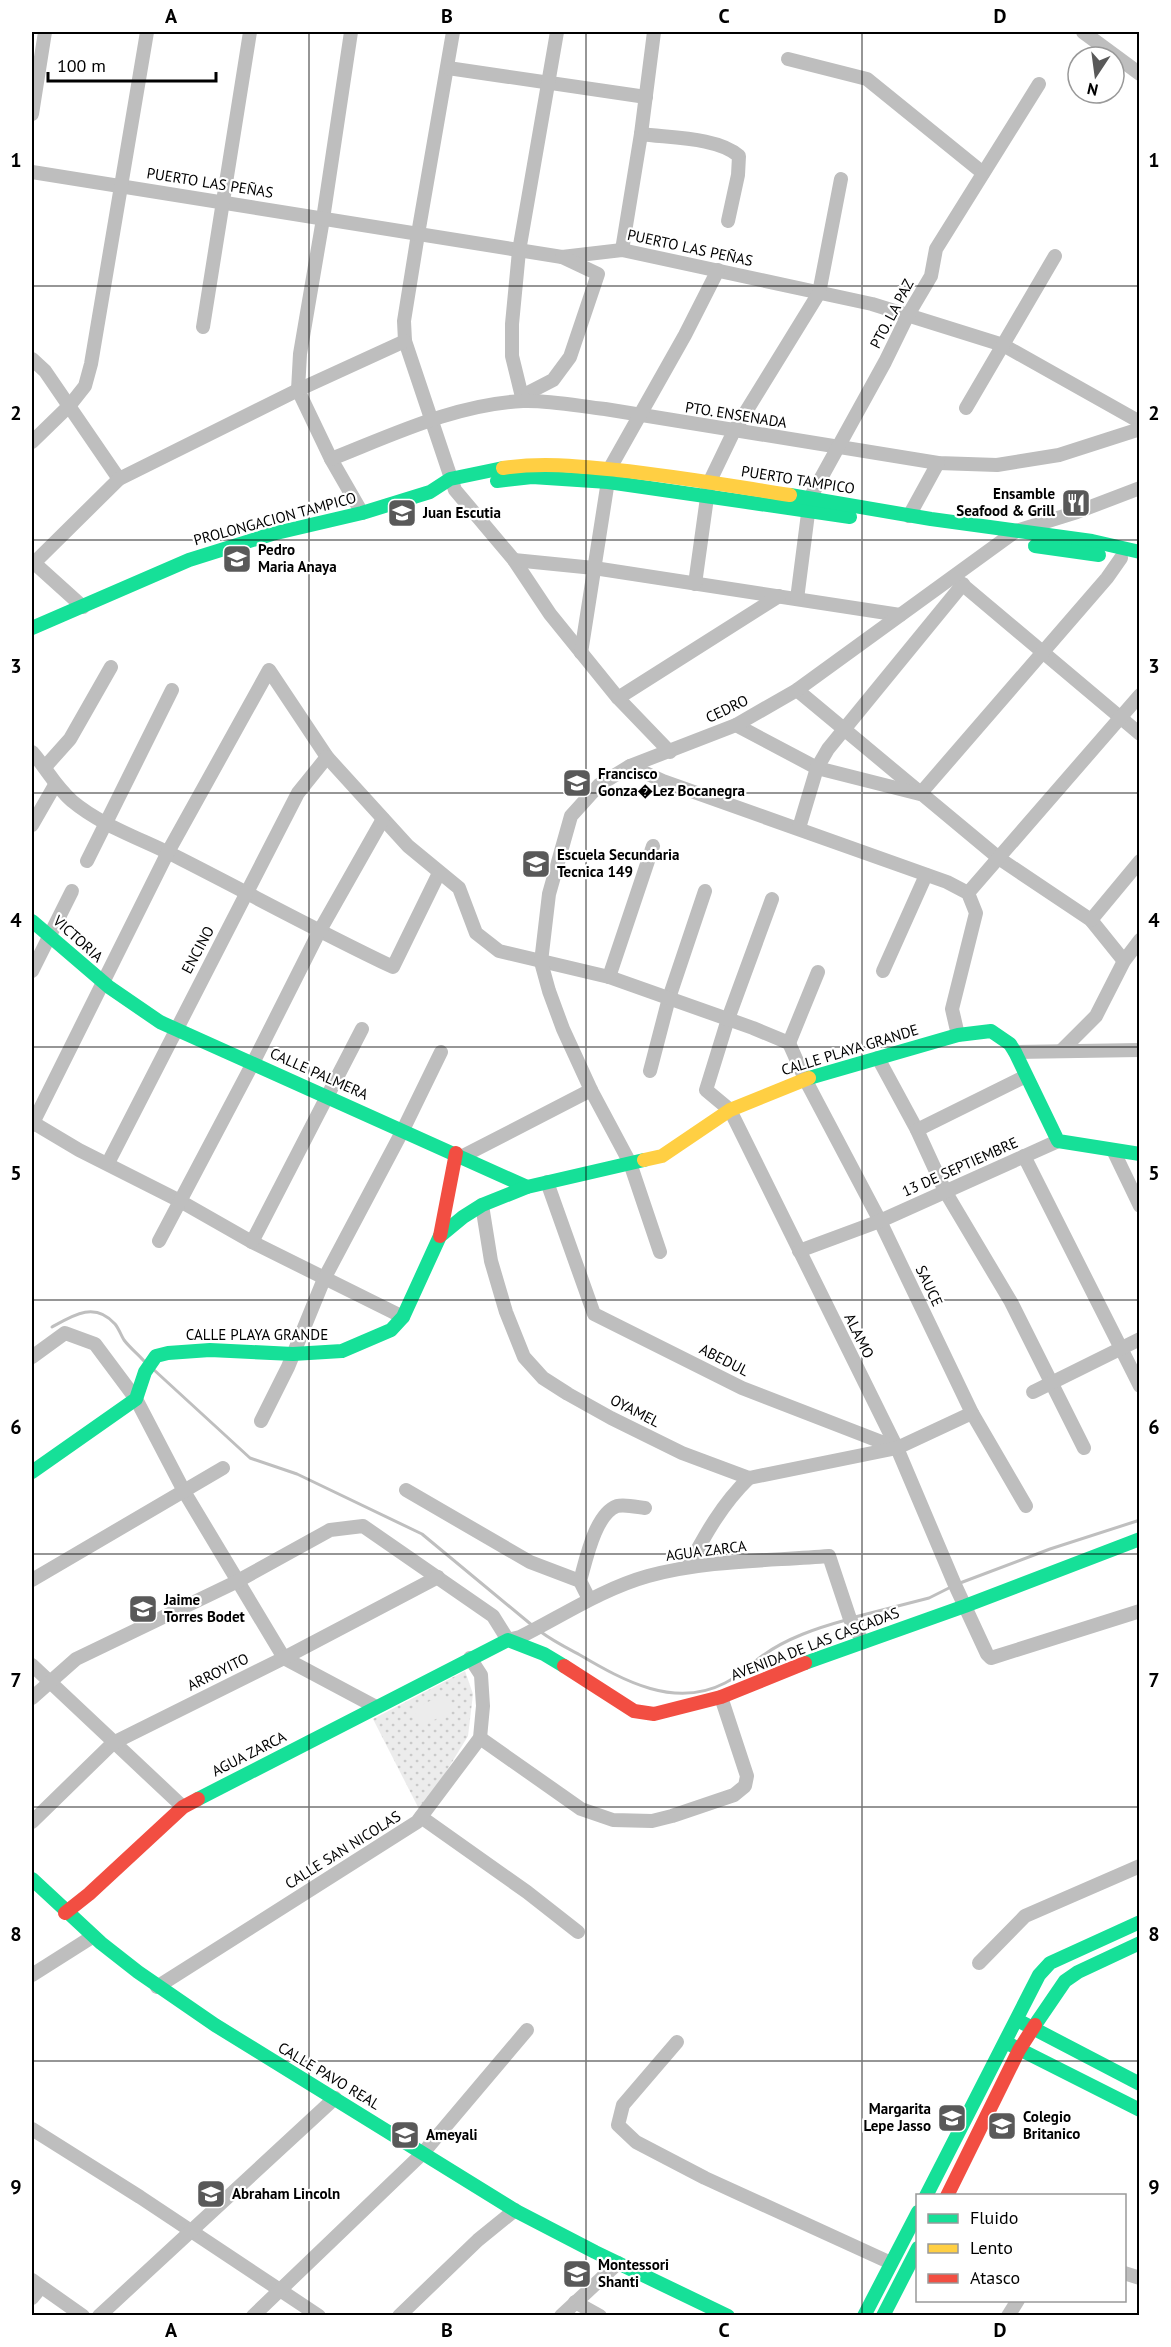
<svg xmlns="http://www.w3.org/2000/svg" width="1171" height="2347" viewBox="0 0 1171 2347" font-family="'PT Sans',sans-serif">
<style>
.grass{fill:url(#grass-dots)}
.pitch{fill:#ececec}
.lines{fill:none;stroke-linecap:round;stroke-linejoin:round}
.stream{stroke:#bfbfbf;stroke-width:3}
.street{stroke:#bebebe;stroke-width:14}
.fast{stroke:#16e098;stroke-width:14}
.slow{stroke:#ffcf43;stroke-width:14}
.jam{stroke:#f24e42;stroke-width:14}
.grid{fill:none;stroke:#000;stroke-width:1.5;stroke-opacity:0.55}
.labels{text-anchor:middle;stroke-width:4.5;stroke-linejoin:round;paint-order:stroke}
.street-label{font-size:15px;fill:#000;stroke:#fff}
.poi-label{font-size:15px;font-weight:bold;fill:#000;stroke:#fff;text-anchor:start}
.neatline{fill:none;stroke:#000;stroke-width:2}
.grid-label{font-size:20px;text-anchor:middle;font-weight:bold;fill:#000}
</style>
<defs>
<pattern id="grass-dots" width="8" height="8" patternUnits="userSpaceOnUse" patternTransform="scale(1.5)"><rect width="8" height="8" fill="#ececec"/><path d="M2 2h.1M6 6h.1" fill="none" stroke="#c9c9c9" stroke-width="1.8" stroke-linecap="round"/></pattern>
</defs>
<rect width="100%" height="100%" fill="#fff"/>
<polygon class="grass" points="465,1671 473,1694 468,1736 425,1806 419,1809 373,1719"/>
<polygon class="pitch" points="443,1694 452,1711 422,1726 413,1710"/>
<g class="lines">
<g class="stream">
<path d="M 52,1327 C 73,1315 95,1301 115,1324 C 119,1329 121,1335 124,1340 C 130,1348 138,1354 144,1361"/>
<polyline points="153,1369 250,1458 297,1474 422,1534 533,1626"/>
<polyline points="960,1583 1050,1549 1140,1520"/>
<polyline points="855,1617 929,1598 951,1587"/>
<path d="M 541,1632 C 553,1641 567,1648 580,1655 C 624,1681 675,1709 725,1683 C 739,1676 750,1665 762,1656 C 787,1638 817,1628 846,1620"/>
</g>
<g class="street">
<polyline points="351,32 323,219 300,354 298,390 331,459 362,513"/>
<polyline points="453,32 418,234 404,321 405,341 455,490 514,560 550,614 618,698 670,752"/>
<polyline points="1083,32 1140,74"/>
<polyline points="788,59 867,79 983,173"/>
<polyline points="448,68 646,97"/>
<polyline points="32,114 45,32"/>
<path d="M 641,134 C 669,138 718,137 739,156 L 738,175 L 728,221"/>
<polyline points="32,172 562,257 622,250 872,304 1003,345 1140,422"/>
<polyline points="622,250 641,134 654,32"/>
<polyline points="203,327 250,32"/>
<polyline points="32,359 45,371 119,479"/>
<polyline points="522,396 553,380 570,357 598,274 562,257"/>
<polyline points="523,401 512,356 512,324 519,251 557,32"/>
<polyline points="966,408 1055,256"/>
<polyline points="32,442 70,405 85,386 91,364 147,32"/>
<path d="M 331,459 C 392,435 456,404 523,401 C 550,400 578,406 605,409 L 938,463 L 997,465 L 1059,455 L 1140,429"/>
<polyline points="909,516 938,463"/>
<polyline points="514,560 594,568 900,615"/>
<polyline points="32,561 83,607"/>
<polyline points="34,563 119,479 298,390 405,341"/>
<polyline points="957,580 1140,734"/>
<polyline points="695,584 709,483 734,431 819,293 841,179"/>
<polyline points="797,599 810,498 885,362 908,315 931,276 936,249 1039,84"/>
<polyline points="581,653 610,468 685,335 718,270"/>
<polyline points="797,690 1000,859 1091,920 1124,961"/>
<polyline points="618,698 779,596"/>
<polyline points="736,725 817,768 920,794 1107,578 1121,558"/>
<path d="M 32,752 C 47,769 54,785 72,801 C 103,827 145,840 181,859 C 252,895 321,933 393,967 L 439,873"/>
<polyline points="630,766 663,781 947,882 968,893 976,913 952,1009 958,1035"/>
<polyline points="45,767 70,739 111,667"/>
<polyline points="32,825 55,785"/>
<polyline points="799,828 817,768 828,749 963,584"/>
<polyline points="87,861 172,690"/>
<polyline points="968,893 1140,695"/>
<polyline points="772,899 728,1019 706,1090 730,1110 897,1448 955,1585 987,1654 991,1658 1140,1611"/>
<polyline points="1091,920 1140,861"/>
<polyline points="32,971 72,891"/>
<polyline points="883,971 926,875"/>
<polyline points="609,977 653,846"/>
<polyline points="789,1043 818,972"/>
<polyline points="1061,1051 1096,1016 1124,961 1140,940"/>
<polyline points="1015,1052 1140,1050"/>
<polyline points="878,1058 917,1130 945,1191 1011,1302 1084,1448"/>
<polyline points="650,1071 669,998 705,891"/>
<polyline points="32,1122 79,1150 180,1201 252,1242 403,1317"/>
<polyline points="32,1125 168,852 269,670 327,757 408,846 459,888 476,933 499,951 609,977 753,1028 789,1043 805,1079 880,1221 972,1413 1026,1506"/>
<polyline points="917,1130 1026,1076"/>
<polyline points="1113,1150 1140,1206"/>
<polyline points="463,1156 591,1090"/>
<polyline points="1024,1156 1140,1386"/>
<polyline points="108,1163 298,793 327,757"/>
<polyline points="547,1182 594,1314 742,1388 897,1448"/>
<polyline points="482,1205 491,1261 506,1312 524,1357 543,1378 568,1394 611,1418 682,1453 749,1478 897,1448 972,1413"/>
<polyline points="159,1241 253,1063 319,932 383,819"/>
<polyline points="252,1242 362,1029"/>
<polyline points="799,1251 880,1221 1058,1141"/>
<polyline points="660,1252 630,1163 591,1090 563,1029 549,991 541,962 549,894 571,816 599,785 630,766 736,725 797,690 1016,531 1077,512 1140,488"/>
<polyline points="32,1357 65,1333 95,1344 136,1399 185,1493 284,1658 376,1707"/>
<polyline points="1033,1392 1140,1339"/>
<polyline points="261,1421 288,1367 324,1279 403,1130 441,1052"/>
<polyline points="406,1490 530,1562 580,1581 589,1599"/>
<path d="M 688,1567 C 705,1535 722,1504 749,1478"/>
<polyline points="32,1580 223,1468"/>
<path d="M 580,1581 C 586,1560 595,1514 617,1506 C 625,1504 637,1507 645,1508"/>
<polyline points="32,1665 183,1807"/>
<path d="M 32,1698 L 76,1659 L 236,1582 L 330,1530 L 363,1526 L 493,1616 L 508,1640 L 520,1637 C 562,1616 602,1589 648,1576 C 706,1560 769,1561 829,1556 L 850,1619 L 863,1642"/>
<polyline points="480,1738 581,1809 613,1820 652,1821 672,1816 734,1795 745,1786 747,1776 721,1697"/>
<polyline points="421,1817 527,1892 578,1932"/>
<polyline points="32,1822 113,1743 284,1658 438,1577"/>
<polyline points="979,1963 1025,1916 1140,1866"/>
<polyline points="32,1975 92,1937"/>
<polyline points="157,1987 417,1822 480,1738 483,1706 481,1675 470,1658"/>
<polyline points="677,2042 623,2105 618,2125 636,2142 705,2178 891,2263"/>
<polyline points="32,2129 140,2197 319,2316"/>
<polyline points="1124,2273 1140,2278"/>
<polyline points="32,2280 83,2316"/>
<polyline points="32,2298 41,2287"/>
<polyline points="575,2302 600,2316"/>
<polyline points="99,2316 335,2098"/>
<polyline points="253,2316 423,2153 527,2030"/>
<polyline points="399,2316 478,2240 515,2210"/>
<polyline points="561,2316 618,2263"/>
<polyline points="1008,2316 1018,2300"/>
</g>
<g class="fast">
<polyline points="497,481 532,477 608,482 850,517"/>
<polyline points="790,495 931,519 1092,541 1140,552"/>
<polyline points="1035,546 1099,555"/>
<polyline points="32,628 189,560 272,534 362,513 430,492 450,479 503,468"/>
<polyline points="32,921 109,987 160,1022 527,1187"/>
<polyline points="809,1078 958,1035 991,1031 1010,1044 1015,1052 1058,1141 1140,1154"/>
<polyline points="32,1472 136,1399 145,1372 156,1356 168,1353 210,1350 293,1354 342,1351 391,1330 403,1317 440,1236 463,1217 482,1205 527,1187 644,1160"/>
<polyline points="805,1663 965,1606 1140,1539"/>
<polyline points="198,1799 508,1640 544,1654 564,1666"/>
<polyline points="32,1879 101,1943 138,1972 215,2025 516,2211 595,2252 728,2316"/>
<polyline points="1023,2023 1140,2084"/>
<polyline points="1035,2025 1065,1981 1078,1972 1140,1943"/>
<polyline points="1009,2044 1140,2110"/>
<polyline points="926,2196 1039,1975 1050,1963 1140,1922"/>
<polyline points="864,2316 918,2212"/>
<polyline points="883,2316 918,2248"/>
</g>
<g class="slow">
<path d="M 503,468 C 542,462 578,466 617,470 C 675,476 732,486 790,495"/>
<polyline points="644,1160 662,1156 730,1110 809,1078"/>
</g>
<g class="jam">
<polyline points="440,1236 456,1153"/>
<polyline points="564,1666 634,1711 654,1714 721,1697 805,1663"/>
<polyline points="65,1913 89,1894 183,1807 198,1799"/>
<polyline points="947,2196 1019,2050 1035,2025"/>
</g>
</g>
<path class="grid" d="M 309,32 L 309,2316M 586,32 L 586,2316M 862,32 L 862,2316M 32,286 L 1140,286M 32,540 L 1140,540M 32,793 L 1140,793M 32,1047 L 1140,1047M 32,1300 L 1140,1300M 32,1554 L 1140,1554M 32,1807 L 1140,1807M 32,2061 L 1140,2061"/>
<defs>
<g id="restaurant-square" transform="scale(1.5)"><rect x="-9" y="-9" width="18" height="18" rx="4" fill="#595959" stroke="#fff"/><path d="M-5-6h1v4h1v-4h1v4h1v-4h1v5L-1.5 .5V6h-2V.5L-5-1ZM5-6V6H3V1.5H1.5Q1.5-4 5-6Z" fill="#fff"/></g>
<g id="school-square" transform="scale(1.5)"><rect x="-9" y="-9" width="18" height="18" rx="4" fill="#595959" stroke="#fff"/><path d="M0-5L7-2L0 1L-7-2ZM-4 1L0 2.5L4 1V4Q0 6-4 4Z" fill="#fff"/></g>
<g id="university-square" transform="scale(1.5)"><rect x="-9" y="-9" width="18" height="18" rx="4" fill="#595959" stroke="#fff"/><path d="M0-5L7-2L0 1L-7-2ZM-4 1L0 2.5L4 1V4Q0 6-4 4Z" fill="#fff"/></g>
</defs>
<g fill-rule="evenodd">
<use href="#restaurant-square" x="1076" y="503"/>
<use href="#school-square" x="402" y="513"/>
<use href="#school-square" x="237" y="559"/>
<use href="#school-square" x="577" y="783"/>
<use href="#school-square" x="536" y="864"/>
<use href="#school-square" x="143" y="1609"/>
<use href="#school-square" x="952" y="2118"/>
<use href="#university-square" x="1002" y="2126"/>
<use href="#school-square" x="405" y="2135"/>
<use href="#school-square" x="211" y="2194"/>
<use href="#school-square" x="577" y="2274"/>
</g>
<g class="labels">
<g class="street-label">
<text transform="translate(210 183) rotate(9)" y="5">PUERTO LAS PEÑAS</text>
<text transform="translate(690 248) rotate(12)" y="5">PUERTO LAS PEÑAS</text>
<text transform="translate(892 314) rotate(-62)" y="5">PTO. LA PAZ</text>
<text transform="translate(736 415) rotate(9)" y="5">PTO. ENSENADA</text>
<text transform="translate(798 480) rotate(9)" y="5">PUERTO TAMPICO</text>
<text transform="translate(275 519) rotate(-15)" y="5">PROLONGACION TAMPICO</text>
<text transform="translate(727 709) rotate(-26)" y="5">CEDRO</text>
<text transform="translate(78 939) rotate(42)" y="5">VICTORIA</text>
<text transform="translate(198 950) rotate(-62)" y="5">ENCINO</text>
<text transform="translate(850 1050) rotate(-17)" y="5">CALLE PLAYA GRANDE</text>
<text transform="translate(319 1074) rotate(24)" y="5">CALLE PALMERA</text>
<text transform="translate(960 1167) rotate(-24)" y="5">13 DE SEPTIEMBRE</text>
<text transform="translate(929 1286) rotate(65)" y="5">SAUCE</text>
<text x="257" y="1340">CALLE PLAYA GRANDE</text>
<text transform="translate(859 1336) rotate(64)" y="5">ALAMO</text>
<text transform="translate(724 1360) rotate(27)" y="5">ABEDUL</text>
<text transform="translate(635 1411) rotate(27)" y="5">OYAMEL</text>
<text transform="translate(706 1551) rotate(-7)" y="5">AGUA ZARCA</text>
<text transform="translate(815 1644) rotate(-21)" y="5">AVENIDA DE LAS CASCADAS</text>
<text transform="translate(218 1672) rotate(-26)" y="5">ARROYITO</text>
<text transform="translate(249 1754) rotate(-27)" y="5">AGUA ZARCA</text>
<text transform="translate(343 1850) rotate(-32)" y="5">CALLE SAN NICOLAS</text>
<text transform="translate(329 2076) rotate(31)" y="5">CALLE PAVO REAL</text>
</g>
<g class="poi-label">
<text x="1055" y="499" text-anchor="end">Ensamble<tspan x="1055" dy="17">Seafood &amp; Grill</tspan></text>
<text x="423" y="518">Juan Escutia</text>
<text x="258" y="555">Pedro<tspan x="258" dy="17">Maria Anaya</tspan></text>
<text x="598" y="779">Francisco<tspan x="598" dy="17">Gonza�Lez Bocanegra</tspan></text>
<text x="557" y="860">Escuela Secundaria<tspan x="557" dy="17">Tecnica 149</tspan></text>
<text x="164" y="1605">Jaime<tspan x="164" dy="17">Torres Bodet</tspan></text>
<text x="931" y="2114" text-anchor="end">Margarita<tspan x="931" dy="17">Lepe Jasso</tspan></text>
<text x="1023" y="2122">Colegio<tspan x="1023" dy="17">Britanico</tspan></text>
<text x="426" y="2140">Ameyali</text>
<text x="232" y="2199">Abraham Lincoln</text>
<text x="598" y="2270">Montessori<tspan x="598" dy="17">Shanti</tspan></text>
</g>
</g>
<rect width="1171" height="2347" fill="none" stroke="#ffffff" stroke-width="66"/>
<rect x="916" y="2194" width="210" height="108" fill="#ffffff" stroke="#999999" stroke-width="1.5"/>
<rect x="928" y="2214" width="30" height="9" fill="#16e098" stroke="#999999" stroke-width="1.5"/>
<text x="970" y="2224" font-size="18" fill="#000000">Fluido</text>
<rect x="928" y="2244" width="30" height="9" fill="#ffcf43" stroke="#999999" stroke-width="1.5"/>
<text x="970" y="2254" font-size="18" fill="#000000">Lento</text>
<rect x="928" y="2274" width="30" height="9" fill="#f24e42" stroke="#999999" stroke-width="1.5"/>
<text x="970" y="2284" font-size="18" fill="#000000">Atasco</text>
<g transform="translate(1096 75) rotate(193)"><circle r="28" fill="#ffffff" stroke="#999999" stroke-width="1.5"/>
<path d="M0-4.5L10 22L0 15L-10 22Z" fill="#595959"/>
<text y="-9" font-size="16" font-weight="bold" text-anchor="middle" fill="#000000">N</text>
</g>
<path d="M48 72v9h168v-9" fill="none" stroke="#000000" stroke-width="3"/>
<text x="57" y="72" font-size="18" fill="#000000" stroke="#ffffff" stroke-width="4.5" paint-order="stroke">100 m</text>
<rect x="33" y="33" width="1105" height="2281" class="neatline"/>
<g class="grid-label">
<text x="171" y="23">A</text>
<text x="447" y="23">B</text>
<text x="724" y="23">C</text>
<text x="1000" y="23">D</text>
<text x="16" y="167">1</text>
<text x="1154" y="167">1</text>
<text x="16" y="420">2</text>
<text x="1154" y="420">2</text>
<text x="16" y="673">3</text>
<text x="1154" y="673">3</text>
<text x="16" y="927">4</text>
<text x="1154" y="927">4</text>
<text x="16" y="1180">5</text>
<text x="1154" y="1180">5</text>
<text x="16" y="1434">6</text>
<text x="1154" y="1434">6</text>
<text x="16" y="1687">7</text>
<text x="1154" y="1687">7</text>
<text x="16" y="1941">8</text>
<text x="1154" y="1941">8</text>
<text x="16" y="2194">9</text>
<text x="1154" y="2194">9</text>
<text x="171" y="2337">A</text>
<text x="447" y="2337">B</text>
<text x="724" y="2337">C</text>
<text x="1000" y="2337">D</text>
</g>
</svg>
